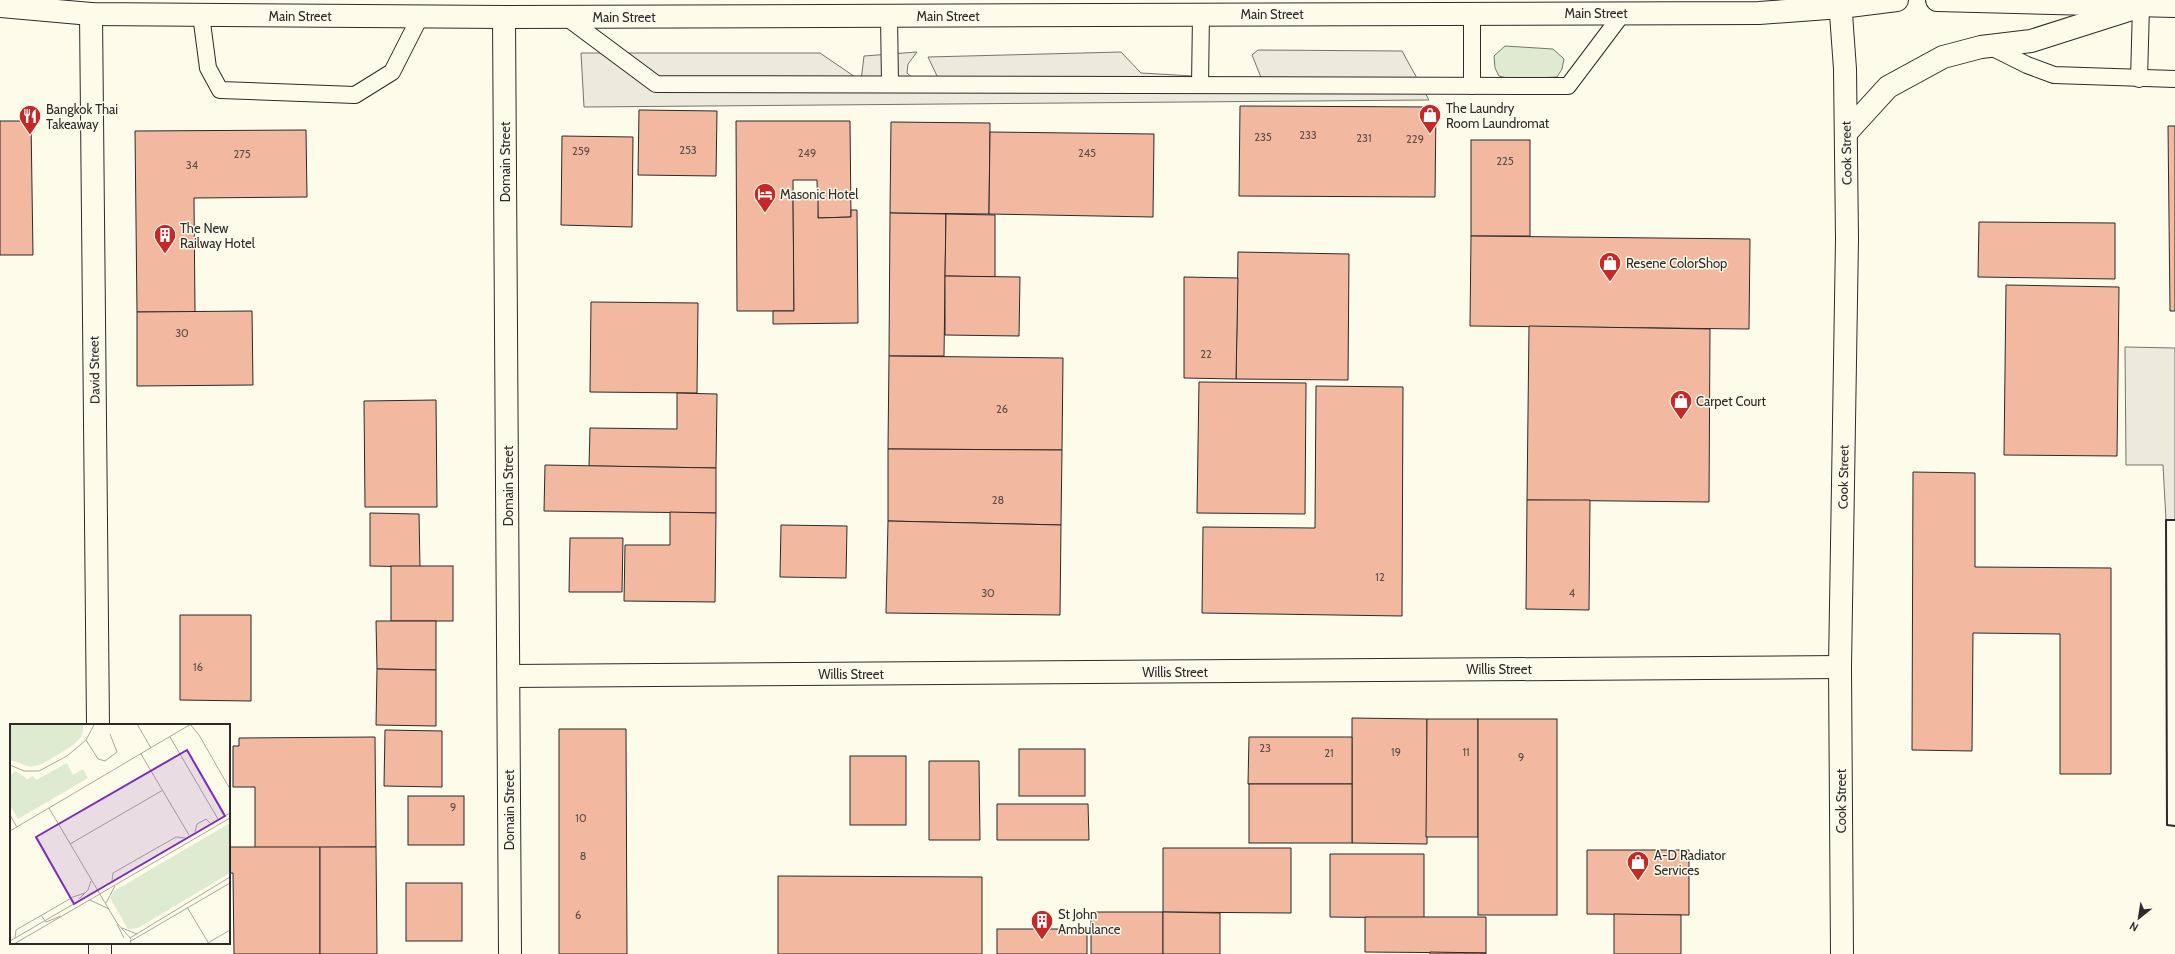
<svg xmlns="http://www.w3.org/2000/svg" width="2175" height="954" viewBox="0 0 2175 954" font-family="Cabin,sans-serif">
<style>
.green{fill:#deebd1;stroke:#74746e}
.parking{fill:#eceadb;stroke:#74746e}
.building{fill:#f2b8a0;stroke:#2b2b2b}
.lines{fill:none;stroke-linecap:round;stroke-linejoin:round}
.lane-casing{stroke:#2b2b2b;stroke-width:18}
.street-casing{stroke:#2b2b2b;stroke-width:24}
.secondary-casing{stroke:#2b2b2b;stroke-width:24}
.lane{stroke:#fdfbea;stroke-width:16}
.street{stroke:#fdfbea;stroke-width:22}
.secondary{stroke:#fdfbea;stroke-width:22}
.wall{stroke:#2b2b2b;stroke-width:2}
.labels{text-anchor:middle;stroke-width:3;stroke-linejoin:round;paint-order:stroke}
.number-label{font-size:11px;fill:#5d4e48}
.street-label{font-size:13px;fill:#2b2b2b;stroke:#fdfbea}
.poi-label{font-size:13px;fill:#2b2b2b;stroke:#fdfbea;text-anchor:start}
.inset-road{fill:none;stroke:#a9a89e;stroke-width:1}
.view{fill:#7b2cbf;fill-opacity:0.15;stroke:#7b2cbf;stroke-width:2}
.inset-edge{fill:none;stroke:#2b2b2b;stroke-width:2}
</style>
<rect width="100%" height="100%" fill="#fdfbea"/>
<polygon class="green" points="1505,46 1553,49 1564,59 1562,69 1557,77 1511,79 1499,76 1495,68 1494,56"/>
<g class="parking">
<polygon points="1258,50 1402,51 1429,100 584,107 581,53 820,53 861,81 864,56 917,52 908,64 907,73 914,79 938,78 928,57 1121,52 1141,73 1262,80 1252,55"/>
<polygon points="2125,347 2175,348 2175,520 2166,520 2163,465 2126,465"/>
</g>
<g class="building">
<polygon points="1240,106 1436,107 1435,197 1239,196"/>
<polygon points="639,110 717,111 716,176 638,175"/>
<polygon points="0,121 31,121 33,255 0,255"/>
<polygon points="736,121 850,121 851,217 818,218 817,180 793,180 794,311 737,311"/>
<polygon points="891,122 990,123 989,214 890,213"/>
<polygon points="2168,126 2175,126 2175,311 2170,311"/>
<polygon points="306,130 307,197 194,198 195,312 137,312 135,131"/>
<polygon points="990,132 1154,134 1153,217 989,214"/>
<polygon points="562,136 633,137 632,227 561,225"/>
<rect x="1471" y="140" width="59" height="96"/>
<polygon points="793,199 818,199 818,218 851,217 851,210 857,210 858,323 773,324 773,311 794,311"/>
<polygon points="890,213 946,214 944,356 889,356"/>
<polygon points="946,214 995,215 995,277 945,276"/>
<polygon points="1979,222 2115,223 2115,279 1978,277"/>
<polygon points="1471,236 1750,239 1749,329 1470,326"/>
<polygon points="1238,252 1349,254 1348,380 1236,379"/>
<polygon points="945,276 1020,277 1019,336 945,335"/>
<polygon points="1184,277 1238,278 1236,379 1184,378"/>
<polygon points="2006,285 2119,287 2117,456 2004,455"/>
<polygon points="591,302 698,303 697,393 590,392"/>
<polygon points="252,311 253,385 137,386 137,312"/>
<polygon points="1529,326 1710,329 1709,502 1527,500"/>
<polygon points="889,356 1063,358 1062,450 888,449"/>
<polygon points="1199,382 1306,383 1305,514 1197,513"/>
<polygon points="1316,386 1403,387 1402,616 1202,613 1203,527 1315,528"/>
<polygon points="677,393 717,394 716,468 589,466 590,428 677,429"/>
<polygon points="436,400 437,507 365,507 364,401"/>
<polygon points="888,449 1062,450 1061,525 888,521"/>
<polygon points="545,465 716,468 716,513 544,511"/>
<polygon points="1913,472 1975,473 1975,567 2111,568 2111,774 2060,774 2060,634 1973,633 1972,751 1912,750"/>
<polygon points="1527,500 1590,500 1589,610 1526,609"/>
<polygon points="670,512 716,513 715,602 624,601 625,545 670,545"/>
<polygon points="370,513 419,514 420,567 370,566"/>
<polygon points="888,521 1061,525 1060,615 886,613"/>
<polygon points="781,525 847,526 846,578 780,577"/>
<polygon points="570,538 623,538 622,592 569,592"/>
<rect x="391" y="566" width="62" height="55"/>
<polygon points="180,615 251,615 251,701 180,700"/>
<polygon points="376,621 436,621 436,670 377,669"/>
<polygon points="377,669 436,670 436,726 376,725"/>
<polygon points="1352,718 1427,719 1427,844 1352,843"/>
<polygon points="1427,719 1478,719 1478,837 1426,837"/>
<rect x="1478" y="719" width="79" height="196"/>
<polygon points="559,729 626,729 627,954 559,954"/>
<polygon points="385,730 442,731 442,787 384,786"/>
<polygon points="375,737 376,847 255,848 255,787 233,787 233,746 239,746 239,738"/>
<polygon points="1249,737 1352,737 1352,784 1248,784"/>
<rect x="1019" y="749" width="66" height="47"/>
<rect x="850" y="756" width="56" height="69"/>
<polygon points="929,761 979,761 980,840 929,840"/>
<rect x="1249" y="784" width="103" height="59"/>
<rect x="408" y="796" width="56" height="49"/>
<polygon points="997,804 1088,804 1089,840 997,840"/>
<polygon points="229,847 320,847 320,954 234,954 233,873 229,873"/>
<polygon points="320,847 376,847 377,954 320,954"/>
<polygon points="1163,848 1291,848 1291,913 1163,912"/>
<polygon points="1587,850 1689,850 1689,915 1587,914"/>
<polygon points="1330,854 1424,854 1424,918 1330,917"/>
<polygon points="778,876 982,877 982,954 778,954"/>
<rect x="406" y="883" width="56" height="58"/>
<rect x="1091" y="912" width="72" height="42"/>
<polygon points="1163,912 1220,913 1220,954 1163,954"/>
<polygon points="1614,914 1681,915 1681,954 1614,954"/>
<polygon points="1365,917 1486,917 1486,953 1365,952"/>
<rect x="997" y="929" width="90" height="25"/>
<polygon points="1430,952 1486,953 1486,954 1430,954"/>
</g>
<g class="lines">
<g class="lane-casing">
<g id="lane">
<polyline points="1472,14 1472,86"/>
<polyline points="201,15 208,68 220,90 355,95 392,72 420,17"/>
<polyline points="889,16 890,84"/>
<polyline points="566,17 656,84 1568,86 1623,13"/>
<polyline points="1989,46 2027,65 2054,75 2175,79"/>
<polyline points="2139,79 2141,6"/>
<polyline points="1200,85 1201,15"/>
</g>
</g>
<g class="street-casing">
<g id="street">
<polyline points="91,14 98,725"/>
<polyline points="504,17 510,954"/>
<polyline points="509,676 1840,667"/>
<polyline points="100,943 100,954"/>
</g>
</g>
<g class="secondary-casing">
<g id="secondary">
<polyline points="1840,0 1845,69 1847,239 1840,667 1842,954"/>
<polyline points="1937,0 2175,6"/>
<polyline points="0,6 91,14 504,17 1759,13 1841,7 1897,0"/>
<polyline points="1846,133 1888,87 1943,57 1981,47 2031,41 2141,6"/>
</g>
</g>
<use href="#lane" class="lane"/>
<use href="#street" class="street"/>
<use href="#secondary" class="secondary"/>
<polyline class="wall" points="2175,520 2166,520 2167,825 2175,826"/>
</g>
<defs>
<g id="shop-pin" transform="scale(1.15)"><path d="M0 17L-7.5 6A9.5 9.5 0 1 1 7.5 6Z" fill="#c62828" stroke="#fdfbea"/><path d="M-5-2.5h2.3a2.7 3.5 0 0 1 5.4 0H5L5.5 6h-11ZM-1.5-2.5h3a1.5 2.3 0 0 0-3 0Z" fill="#fff"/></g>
<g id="restaurant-pin" transform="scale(1.15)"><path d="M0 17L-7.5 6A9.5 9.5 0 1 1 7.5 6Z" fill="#c62828" stroke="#fdfbea"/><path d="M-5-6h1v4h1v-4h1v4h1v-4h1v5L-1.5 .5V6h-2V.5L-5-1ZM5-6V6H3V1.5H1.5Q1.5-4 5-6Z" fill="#fff"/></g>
<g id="hotel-pin" transform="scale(1.15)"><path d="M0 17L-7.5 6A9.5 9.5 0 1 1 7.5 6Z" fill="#c62828" stroke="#fdfbea"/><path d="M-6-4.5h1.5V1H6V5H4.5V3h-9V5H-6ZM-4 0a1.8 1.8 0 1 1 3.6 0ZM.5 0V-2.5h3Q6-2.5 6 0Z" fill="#fff"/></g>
<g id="building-pin" transform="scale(1.15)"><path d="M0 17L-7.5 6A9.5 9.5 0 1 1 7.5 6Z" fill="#c62828" stroke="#fdfbea"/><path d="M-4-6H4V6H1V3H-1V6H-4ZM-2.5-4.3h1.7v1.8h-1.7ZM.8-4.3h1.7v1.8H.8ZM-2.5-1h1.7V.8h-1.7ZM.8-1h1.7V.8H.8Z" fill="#fff"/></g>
</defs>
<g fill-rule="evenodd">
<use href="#shop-pin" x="1430" y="115"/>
<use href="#restaurant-pin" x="30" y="116"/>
<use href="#hotel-pin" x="765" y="194"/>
<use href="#building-pin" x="165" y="235"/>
<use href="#shop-pin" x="1610" y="263"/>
<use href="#shop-pin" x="1681" y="401"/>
<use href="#shop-pin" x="1638" y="862"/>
<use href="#building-pin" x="1042" y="921"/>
</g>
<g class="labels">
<g class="number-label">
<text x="1308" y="139">233</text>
<text x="1263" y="141">235</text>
<text x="1364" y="142">231</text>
<text x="1415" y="143">229</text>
<text x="688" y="154">253</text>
<text x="581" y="155">259</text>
<text x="807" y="157">249</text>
<text x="1087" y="157">245</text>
<text x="242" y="158">275</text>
<text x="1505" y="165">225</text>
<text x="192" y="169">34</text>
<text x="182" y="337">30</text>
<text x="1206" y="358">22</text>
<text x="1002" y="413">26</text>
<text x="998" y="504">28</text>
<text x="1380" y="581">12</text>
<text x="988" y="597">30</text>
<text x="1572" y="597">4</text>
<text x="198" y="671">16</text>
<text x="1265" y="752">23</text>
<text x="1396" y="756">19</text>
<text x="1466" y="756">11</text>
<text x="1329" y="757">21</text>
<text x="1521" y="761">9</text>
<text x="453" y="811">9</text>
<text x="581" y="822">10</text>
<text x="583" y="860">8</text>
<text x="578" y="919">6</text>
</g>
<g class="street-label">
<text x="1596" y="18">Main Street</text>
<text x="1272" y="19">Main Street</text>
<text x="300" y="21">Main Street</text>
<text x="948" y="21">Main Street</text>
<text x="624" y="22">Main Street</text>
<text transform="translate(1846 153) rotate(-91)" y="5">Cook Street</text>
<text transform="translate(505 162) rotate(-90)" y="5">Domain Street</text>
<text transform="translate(94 370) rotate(-91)" y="5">David Street</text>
<text transform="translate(1843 477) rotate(-89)" y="5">Cook Street</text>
<text transform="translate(508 486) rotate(-90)" y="5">Domain Street</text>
<text x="1499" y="674">Willis Street</text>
<text x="1175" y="677">Willis Street</text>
<text x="851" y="679">Willis Street</text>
<text transform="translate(1841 801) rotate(-90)" y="5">Cook Street</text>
<text transform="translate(509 810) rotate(-90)" y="5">Domain Street</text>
</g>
<g class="poi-label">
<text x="1446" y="113">The Laundry<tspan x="1446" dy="15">Room Laundromat</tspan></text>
<text x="46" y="114">Bangkok Thai<tspan x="46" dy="15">Takeaway</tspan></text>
<text x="780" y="199">Masonic Hotel</text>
<text x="180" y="233">The New<tspan x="180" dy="15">Railway Hotel</tspan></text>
<text x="1626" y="268">Resene ColorShop</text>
<text x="1696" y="406">Carpet Court</text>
<text x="1654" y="860">A-D Radiator<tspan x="1654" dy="15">Services</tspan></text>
<text x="1058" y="919">St John<tspan x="1058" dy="15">Ambulance</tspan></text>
</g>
</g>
<g transform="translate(10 724)">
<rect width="220" height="220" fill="#fdfbea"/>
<path d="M 0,0 L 74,0 L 74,3 L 71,13 L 62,22 L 32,40 L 21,43 L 0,36 ZM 57,39 L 63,51 L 73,45 L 78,54 L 8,95 L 0,81 L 0,51 L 6,47 L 17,55 L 23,52 L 26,56 ZM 220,99 L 220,149 L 128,204 L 118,205 L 100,174 L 104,167 Z" fill="#deebd1"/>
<path class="inset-road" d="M 127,0 L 141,24M 180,0 L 189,11 L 220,65M 160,13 L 208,95M 76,16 L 88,35 L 95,37 L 107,28 L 100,10M 131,30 L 179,111M 0,41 L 14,47 L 29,47 L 57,32 L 76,16 L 84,1M 39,84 L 107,199 L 121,215 L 120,220M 0,91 L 7,103M 0,107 L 181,0M 185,108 L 187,100 L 196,95 L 200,99M 60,120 L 153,66M 102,157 L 103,149 L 166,113 L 175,114M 69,175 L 78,166 L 81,157M 80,176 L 99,185M 96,179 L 105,162M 177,183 L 199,220M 31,191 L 36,198 L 51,192M 107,200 L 114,214M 112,204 L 127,210M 5,214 L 6,206 L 63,173 L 75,169M 120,214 L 220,153M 0,217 L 220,89M 121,217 L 220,159M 198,219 L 220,206M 4,220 L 220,94"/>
<path class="view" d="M 177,26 L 215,92 L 64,180 L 26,113 Z"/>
<rect width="220" height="220" class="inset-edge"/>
</g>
<g transform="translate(2139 918) rotate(210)" stroke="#fdfbea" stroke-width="3" paint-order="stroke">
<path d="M0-3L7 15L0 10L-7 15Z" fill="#2b2b2b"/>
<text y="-6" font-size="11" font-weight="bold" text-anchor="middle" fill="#2b2b2b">N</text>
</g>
</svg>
